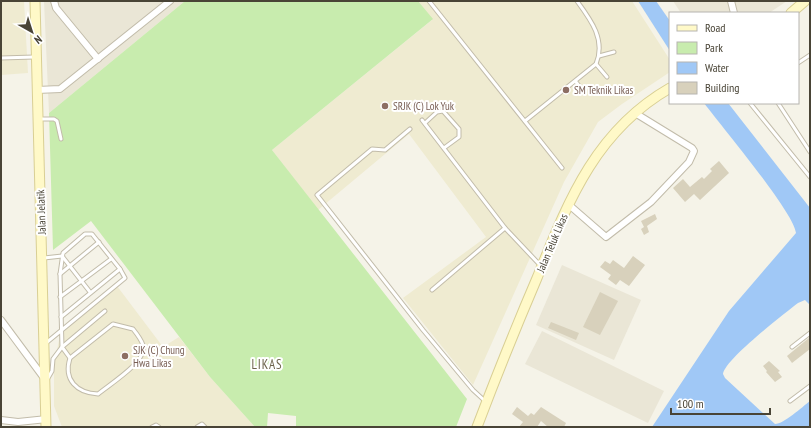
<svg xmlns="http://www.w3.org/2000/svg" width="811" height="428" viewBox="0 0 811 428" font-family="'PT Sans Narrow',sans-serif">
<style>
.residential{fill:#eae6d6}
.education{fill:#efebd1}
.green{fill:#c8ecae}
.water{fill:#a0c8f6}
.building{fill:#d8d1bc}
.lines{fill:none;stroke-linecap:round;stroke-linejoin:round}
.lane-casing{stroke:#c2bcaa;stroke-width:5}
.street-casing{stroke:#c2bcaa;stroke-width:8}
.secondary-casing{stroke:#d9cf94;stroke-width:11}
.lane{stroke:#fff;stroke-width:3}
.street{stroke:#fff;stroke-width:6}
.secondary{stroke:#fff9c8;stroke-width:9}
.education-dot{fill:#8d6e63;stroke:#fff;stroke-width:1.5}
.labels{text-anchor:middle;stroke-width:4;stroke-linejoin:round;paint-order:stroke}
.education-label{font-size:11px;fill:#785e54;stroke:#fff;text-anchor:start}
.street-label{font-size:11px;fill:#494436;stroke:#fff}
.quarter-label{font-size:13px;letter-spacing:1px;fill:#6d644c;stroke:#fff}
</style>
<rect width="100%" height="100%" fill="#f5f3e8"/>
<g class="residential">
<polygon points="44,1 185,1 49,113"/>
<polygon points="673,1 787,1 769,13 681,13"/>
<polygon points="562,265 641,300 614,360 536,325"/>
<polygon points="542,331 664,391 648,423 525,364"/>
</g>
<g class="education">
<polygon points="1,1 24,1 28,73 1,75"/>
<polygon points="418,1 632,1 670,60 670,72 622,104 598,122 564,182 473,385 403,298 486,237 409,134 318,210 272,150 432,20"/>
<polygon points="117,286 163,347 179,337 210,377 255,427 62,427 54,406 54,366 61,330"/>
</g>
<polygon class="green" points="185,1 418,1 433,19 272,150 467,399 456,427 296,427 296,416 268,413 267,427 255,427 210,377 91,221 53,250 49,113"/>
<g class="water">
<polygon points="638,1 656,1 670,21 670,51"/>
<path d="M 704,103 L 728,103 L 810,208 L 810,305 L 805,300 L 798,303 C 784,314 725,359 723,374 L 725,378 L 775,424 C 784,424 802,407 810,401 L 810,427 L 652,427 L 729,311 L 796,233 C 794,212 721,126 704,103 Z"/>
</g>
<g class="building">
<polygon points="719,161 729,173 700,200 694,194 685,202 673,188 683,179 690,187 702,177 704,179 712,171 710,169"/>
<polygon points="655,214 657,219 647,226 649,232 644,235 641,229 644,227 641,221"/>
<polygon points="633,256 645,265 629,286 620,280 616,285 608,279 611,275 600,267 605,261 610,264 613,260 624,268"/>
<polygon points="600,292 618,301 600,335 583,327"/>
<polygon points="551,322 579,333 576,340 548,328"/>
<polygon points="810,337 810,349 792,363 787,356"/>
<polygon points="769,361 780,371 778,372 782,377 775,382 766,372 767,371 763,366"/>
<polygon points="517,407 528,416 531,413 534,415 541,407 566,423 564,427 548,427 541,421 537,427 519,427 523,422 512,414"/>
</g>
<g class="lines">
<g class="lane-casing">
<g id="lane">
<polyline points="429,1 562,168"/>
<polyline points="599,56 614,52"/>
<polyline points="1,58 34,57"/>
<polyline points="798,63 810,55"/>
<polyline points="596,64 607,77"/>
<polyline points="576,82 584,92"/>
<polyline points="750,103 810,177"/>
<polyline points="778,103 810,152"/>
<polyline points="40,119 54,119 57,121 61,139"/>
<polyline points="422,120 505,228"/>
<path d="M 525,121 L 596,64 C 606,40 591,20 577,1"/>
<polyline points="425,123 437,112 443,111 459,129 459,137 444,148"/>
<polyline points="410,129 385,150 372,149 317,195 423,330 473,390 485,401"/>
<polyline points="62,256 90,292"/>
<polyline points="44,258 62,256"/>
<polyline points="60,274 99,242"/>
<polyline points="432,290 505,228 540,265"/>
<polyline points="60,297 111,259"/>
<polyline points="61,317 120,269"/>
<path d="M 113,324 L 133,329 C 137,334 141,339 143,345 C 148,361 110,384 98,394 C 77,393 63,380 70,358 Z"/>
<polyline points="46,343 125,278 120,269 92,234 85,234 63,253 60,274 62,347 53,359 52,371 48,378"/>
<polyline points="792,347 810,333"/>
<polyline points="70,358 62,347 105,311"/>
<polyline points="790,401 810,386"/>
<polyline points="152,427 156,425 159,427"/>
<polyline points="197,427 202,424 205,427"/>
</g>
</g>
<g class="street-casing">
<g id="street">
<polyline points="54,1 56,8 98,59"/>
<polyline points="731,1 734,13"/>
<polyline points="37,90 60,89 170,1"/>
<polyline points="568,204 606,237 651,202 689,162 694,151 692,148 635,113"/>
<polyline points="1,320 44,378"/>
<polyline points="1,420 18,422 47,419"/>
</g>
</g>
<g class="secondary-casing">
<g id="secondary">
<polyline points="35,1 46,427"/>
<polyline points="791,13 805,1"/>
<path d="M 477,427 C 496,377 516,327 537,278 C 568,202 595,131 670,88"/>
</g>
</g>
<use href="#lane" class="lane"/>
<use href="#street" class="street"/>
<use href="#secondary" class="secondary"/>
</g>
<g class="education-dot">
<circle cx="566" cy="90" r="4"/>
<circle cx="385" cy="106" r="4"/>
<circle cx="125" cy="356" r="4"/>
</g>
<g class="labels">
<g class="education-label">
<text x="574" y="94">SM Teknik Likas</text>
<text x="393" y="110">SRJK (C) Lok Yuk</text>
<text x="133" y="354">SJK (C) Chung<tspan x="133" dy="13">Hwa Likas</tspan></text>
</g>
<g class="street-label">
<text transform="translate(41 212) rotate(-92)" y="4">Jalan Jelatik</text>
<text transform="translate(552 243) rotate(-67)" y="4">Jalan Teluk Likas</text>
</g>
<g class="quarter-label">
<text x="267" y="369">LIKAS</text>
</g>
</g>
<rect width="811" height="428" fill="none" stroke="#494436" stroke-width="4"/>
<rect x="669" y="12" width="130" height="92" fill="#ffffff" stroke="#b6b4af"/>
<rect x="677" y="25" width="20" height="6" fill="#fff9c8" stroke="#b6b4af"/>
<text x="705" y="32" font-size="12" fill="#494436">Road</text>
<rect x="677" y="42" width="20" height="12" fill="#c8ecae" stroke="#b6b4af"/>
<text x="705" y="52" font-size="12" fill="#494436">Park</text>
<rect x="677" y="62" width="20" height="12" fill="#a0c8f6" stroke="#b6b4af"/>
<text x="705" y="72" font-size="12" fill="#494436">Water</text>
<rect x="677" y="82" width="20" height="12" fill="#d8d1bc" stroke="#b6b4af"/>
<text x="705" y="92" font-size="12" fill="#494436">Building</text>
<g transform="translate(32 32) rotate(141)" stroke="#ffffff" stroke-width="3" paint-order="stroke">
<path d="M0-3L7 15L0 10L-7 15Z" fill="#494436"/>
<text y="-6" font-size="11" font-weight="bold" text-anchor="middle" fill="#494436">N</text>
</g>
<path d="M671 408v6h99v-6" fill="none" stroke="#494436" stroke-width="2"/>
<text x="677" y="408" font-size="12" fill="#494436" stroke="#ffffff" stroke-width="3" paint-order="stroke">100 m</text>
</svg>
